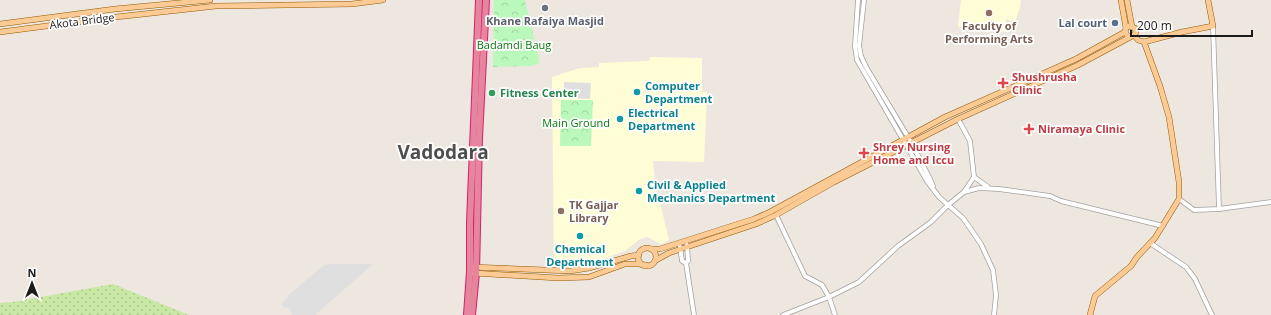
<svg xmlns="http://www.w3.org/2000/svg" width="1271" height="315" viewBox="0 0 1271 315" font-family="'Open Sans',sans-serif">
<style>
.education{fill:#fffdd6}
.grass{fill:url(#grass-dots)}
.park{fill:url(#park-crowns)}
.parking{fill:#dfdfdf}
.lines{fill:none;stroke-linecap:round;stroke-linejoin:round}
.minor-casing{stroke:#a2a2a2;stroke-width:5.5}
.major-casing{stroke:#915900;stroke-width:6}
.highway-casing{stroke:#d52269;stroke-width:8}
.minor{stroke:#fff;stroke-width:4}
.major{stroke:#fcca95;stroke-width:5}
.highway{stroke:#e6859d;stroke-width:6}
.worship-dot{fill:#6b7280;stroke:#fff;stroke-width:1.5}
.education-dot{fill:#8d6e63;stroke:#fff;stroke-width:1.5}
.service-dot{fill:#5c6f8a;stroke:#fff;stroke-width:1.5}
.health-dot{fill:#e0444e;stroke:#fff;stroke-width:1.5}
.culture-dot{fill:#0f9aa8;stroke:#fff;stroke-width:1.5}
.leisure-dot{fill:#2e9e5b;stroke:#fff;stroke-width:1.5}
.labels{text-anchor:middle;stroke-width:3.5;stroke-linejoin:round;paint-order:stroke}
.street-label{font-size:11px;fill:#1b1b1b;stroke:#fff}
.worship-label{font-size:11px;font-weight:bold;fill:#5b616d;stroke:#fff}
.service-label{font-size:11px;font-weight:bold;fill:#4e5e75;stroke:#fff;text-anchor:end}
.education-label{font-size:11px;font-weight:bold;fill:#785e54;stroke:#fff}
.park-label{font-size:11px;fill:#0a770d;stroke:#fff}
.health-label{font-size:11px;font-weight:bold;fill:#be3a42;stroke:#fff;text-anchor:start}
.culture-label{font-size:11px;font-weight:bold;fill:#0d838f;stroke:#fff;text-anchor:start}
.leisure-label{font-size:11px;font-weight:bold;fill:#27864d;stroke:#fff;text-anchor:start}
.town-label{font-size:19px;font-weight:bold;fill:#4e4e4e;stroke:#fff}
</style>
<defs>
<pattern id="grass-dots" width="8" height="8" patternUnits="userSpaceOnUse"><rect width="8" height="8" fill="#c9e8a4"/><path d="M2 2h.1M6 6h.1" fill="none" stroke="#acc68d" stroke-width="1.8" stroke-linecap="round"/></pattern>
<pattern id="park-crowns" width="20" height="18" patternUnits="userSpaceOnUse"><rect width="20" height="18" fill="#baf9bb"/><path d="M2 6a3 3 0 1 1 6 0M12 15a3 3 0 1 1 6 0" fill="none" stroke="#9fd5a0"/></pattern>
</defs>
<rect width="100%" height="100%" fill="#ede7e0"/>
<g class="education">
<polygon points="961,0 1021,0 1020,7 1016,19 1014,22 1006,19 1007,32 958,27"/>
<polygon points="650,57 702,58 702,92 707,92 704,162 653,161 655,181 669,240 661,244 647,237 640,239 625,251 589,264 567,267 554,267 552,77 580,68 599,67 599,63 649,61"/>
</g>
<polygon class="grass" points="113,284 189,315 0,315 0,303 13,302"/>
<g class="park">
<polygon points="494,0 525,0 540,63 530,66 493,67"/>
<polygon points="561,100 593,100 591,146 560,146"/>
</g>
<g class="parking">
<polygon points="564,82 591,83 590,99 564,98"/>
<polygon points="332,264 373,264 315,315 292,315 289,308 284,307 281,305 290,294 324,265"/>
</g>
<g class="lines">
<g class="minor-casing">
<g id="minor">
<polyline points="858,0 855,46 857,60 927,181 939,197 963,218 981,244 993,270 996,295 994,315"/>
<polyline points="864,0 859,46 861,56 866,67 911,142 930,179 933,186"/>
<polyline points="1213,26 1219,209"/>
<polyline points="958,119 970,141 974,177 964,192"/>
<polyline points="974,177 988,187"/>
<polyline points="1179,199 1194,210 1219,209 1271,202"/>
<polyline points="776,215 805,276 822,285 829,297 835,315"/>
<polyline points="1150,243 1186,267 1195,279 1212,315"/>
<polyline points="687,245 688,261 686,263 694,315"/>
<polyline points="680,247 682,261 686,263"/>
<polyline points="783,315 829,297 859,282 898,246 931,222 948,205 964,192 979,188 999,189 1050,196 1061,201 1163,226"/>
</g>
</g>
<g class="major-casing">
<g id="major">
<polyline points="1121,0 1126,28"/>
<polyline points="1127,0 1132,27"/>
<polyline points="0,24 115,9 210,0"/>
<polyline points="0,32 116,17 216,6 352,4 383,0"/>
<polyline points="1134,35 1138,40 1144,42 1182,32 1213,26 1208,0"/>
<circle cx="647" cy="257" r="9"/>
<polyline points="652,249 660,249 754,219 770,212 945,117 1076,59 1125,32"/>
<polyline points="656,260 669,253 756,224 776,215 834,182 958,119 1078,65 1134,35 1136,32 1135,28 1129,26 1126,28 1125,32 1128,36 1132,36"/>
<polyline points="470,267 570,271 589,268 631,256 639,255"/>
<polyline points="473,273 558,278 589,277 625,264 638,264 646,265"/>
<polyline points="1090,315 1095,296 1131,266 1137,257 1155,238 1179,199 1179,182 1169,117 1160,86 1144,42"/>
</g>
</g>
<g class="highway-casing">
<g id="highway">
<polyline points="467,315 470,271 470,222 479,0"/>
<polyline points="472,315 476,273 479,138 486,0"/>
</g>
</g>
<use href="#minor" class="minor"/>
<use href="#major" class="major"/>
<use href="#highway" class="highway"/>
</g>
<circle class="worship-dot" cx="545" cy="8" r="4"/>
<g class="education-dot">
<circle cx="989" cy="13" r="4"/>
<circle cx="561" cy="211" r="4"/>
</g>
<circle class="service-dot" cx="1115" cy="23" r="4"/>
<g class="health-dot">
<path d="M1001 77h4v4h4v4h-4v4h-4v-4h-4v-4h4z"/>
<path d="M1027 123h4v4h4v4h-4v4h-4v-4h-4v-4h4z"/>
<path d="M862 147h4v4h4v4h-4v4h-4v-4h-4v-4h4z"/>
</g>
<g class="culture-dot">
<circle cx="637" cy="92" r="4"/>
<circle cx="620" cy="119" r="4"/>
<circle cx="639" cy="191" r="4"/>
<circle cx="580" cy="236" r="4"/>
</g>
<circle class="leisure-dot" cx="492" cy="93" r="4"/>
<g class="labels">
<g class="street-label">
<text transform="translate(82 21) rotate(-7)" y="4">Akota Bridge</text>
</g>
<g class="worship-label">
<text x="545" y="25">Khane Rafaiya Masjid</text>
</g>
<g class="service-label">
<text x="1107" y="27">Lal court</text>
</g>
<g class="education-label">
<text x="989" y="30">Faculty of<tspan x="989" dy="13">Performing Arts</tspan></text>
<text x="569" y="209" text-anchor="start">TK Gajjar<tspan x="569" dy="13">Library</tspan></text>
</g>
<g class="park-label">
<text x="514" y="49">Badamdi Baug</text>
<text x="576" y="127">Main Ground</text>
</g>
<g class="health-label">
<text x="1012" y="81">Shushrusha<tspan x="1012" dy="13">Clinic</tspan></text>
<text x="1038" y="133">Niramaya Clinic</text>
<text x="873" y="151">Shrey Nursing<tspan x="873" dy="13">Home and Iccu</tspan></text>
</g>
<g class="culture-label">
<text x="645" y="90">Computer<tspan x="645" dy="13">Department</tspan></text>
<text x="628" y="117">Electrical<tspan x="628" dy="13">Department</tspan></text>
<text x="647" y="189">Civil &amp; Applied<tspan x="647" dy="13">Mechanics Department</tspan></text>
<text x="580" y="253" text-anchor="middle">Chemical<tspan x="580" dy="13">Department</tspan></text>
</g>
<g class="leisure-label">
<text x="500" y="97">Fitness Center</text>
</g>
<g class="town-label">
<text x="443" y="159">Vadodara</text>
</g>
</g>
<g transform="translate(32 283)" stroke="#ffffff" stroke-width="3" paint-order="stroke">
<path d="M0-3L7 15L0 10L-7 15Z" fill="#1b1b1b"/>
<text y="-6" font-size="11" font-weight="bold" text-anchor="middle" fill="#1b1b1b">N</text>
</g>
<path d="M1131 30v6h121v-6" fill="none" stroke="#1b1b1b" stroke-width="2"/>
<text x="1137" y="30" font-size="12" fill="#1b1b1b" stroke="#ffffff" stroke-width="3" paint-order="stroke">200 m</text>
</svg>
